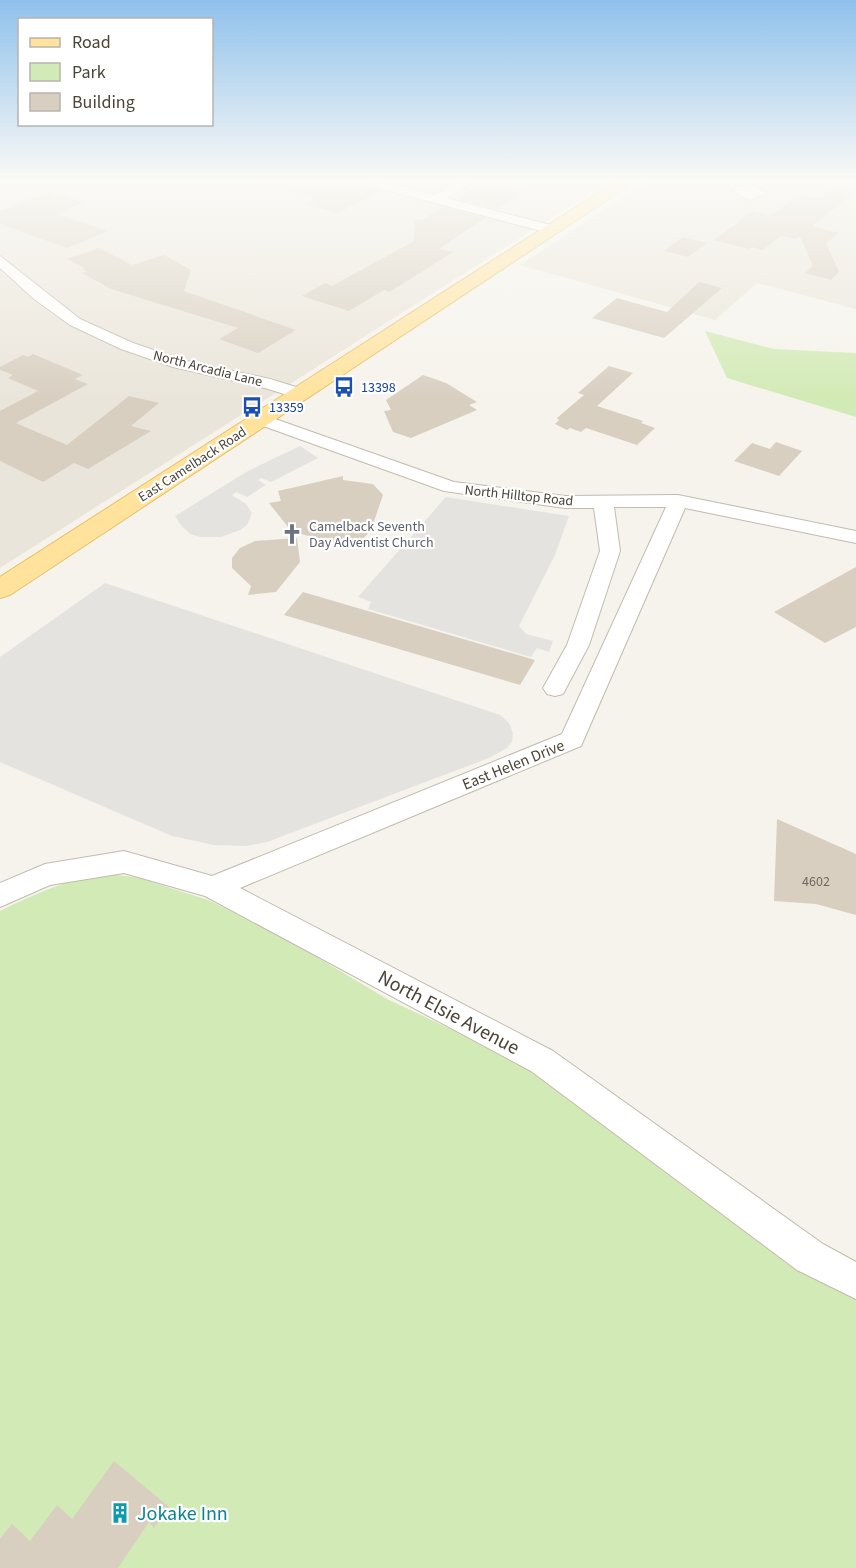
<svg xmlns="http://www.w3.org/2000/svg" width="856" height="1568" viewBox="0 0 856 1568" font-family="'Source Sans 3',sans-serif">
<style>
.residential{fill:#eae5da}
.green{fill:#d2eab5}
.parking{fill:#e5e3e0}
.building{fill:#d8cfc1}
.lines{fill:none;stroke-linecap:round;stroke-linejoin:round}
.minor-casing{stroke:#c2bbae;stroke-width:2}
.major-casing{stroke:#e6c16a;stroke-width:2}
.minor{fill:#fff;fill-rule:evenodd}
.major{fill:#ffe39c;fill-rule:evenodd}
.labels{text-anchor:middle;stroke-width:4.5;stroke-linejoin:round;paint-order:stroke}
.far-street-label{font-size:14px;fill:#4b4439;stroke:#fff}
.far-transit-label{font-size:14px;fill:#164399;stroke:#fff;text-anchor:start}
.far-worship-label{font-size:14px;fill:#5b616d;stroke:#fff;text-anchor:start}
.number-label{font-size:14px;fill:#6e675b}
.street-label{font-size:16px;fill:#4b4439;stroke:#fff}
.near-street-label{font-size:20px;fill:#4b4439;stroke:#fff}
.near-culture-label{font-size:20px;fill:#0d838f;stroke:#fff;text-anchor:start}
</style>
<rect width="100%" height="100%" fill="#f6f3ec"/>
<g class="residential">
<polygon points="0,182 608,182 0,568"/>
<polygon points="647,182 856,182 856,309 757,283 715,320 520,265"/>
</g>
<g class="green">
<polygon points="705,331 774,349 856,353 856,417 727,378"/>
<path d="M 106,874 L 136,877 L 208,900 L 275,932 L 387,999 L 508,1056 L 544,1079 L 683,1186 L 805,1271 L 856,1298 L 856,1568 L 0,1568 L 0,911 C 35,894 67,879 106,874 Z"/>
</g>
<g class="parking">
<polygon points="300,446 318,458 271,482 262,478 258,480 266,485 247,497 236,492 232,495 246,504 252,513 247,525 240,530 221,537 200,537 190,534 180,524 175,516 248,471"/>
<polygon points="446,497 569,516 555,555 519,626 526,634 553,641 549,652 537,648 531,657 368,609 371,602 358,597"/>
<polygon points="105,583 500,715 509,723 513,733 512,742 507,748 489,758 267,842 246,846 214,845 172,836 0,762 0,657"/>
</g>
<g class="building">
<polygon points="277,182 363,182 366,187 382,191 337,213 304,204 315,198 276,187"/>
<polygon points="483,183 523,192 498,209 457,199"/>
<polygon points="834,186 856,191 812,226 839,233 826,243 839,272 831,280 805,273 813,266 800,236 796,239 781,236 763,250 752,247 749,249 714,240 753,211 771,216 793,199 797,200 803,195 820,199"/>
<polygon points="49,192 84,202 57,214 108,231 67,248 0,224 0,211"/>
<polygon points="443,207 485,218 439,249 453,252 415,276 389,292 384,290 349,311 302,296 325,283 332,286 414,241 415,220 422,220"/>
<polygon points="683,237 707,243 688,257 664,251"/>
<polygon points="99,248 132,265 164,255 191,270 184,291 296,330 258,353 219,339 238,328 111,289 82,273 86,272 82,269 85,268 67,259"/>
<polygon points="699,282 722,288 664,338 592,318 617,298 667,312"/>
<polygon points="33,354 83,375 75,379 88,384 16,423 67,445 129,396 159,403 131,426 151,431 88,469 74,463 43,482 0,461 0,411 38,391 8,378 13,375 0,370 0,367 23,355 28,357"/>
<polygon points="609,366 633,373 597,406 643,421 641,423 655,428 637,445 586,428 581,432 570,428 567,430 555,424 559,420 557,418 584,395 578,393"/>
<polygon points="423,375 446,383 477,402 469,405 477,410 411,438 393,432 384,411 391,410 386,400"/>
<polygon points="776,442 802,451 779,476 734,461 752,443 770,449"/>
<polygon points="343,476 343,480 373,484 383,495 371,530 362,540 347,538 343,544 292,532 269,503 281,501 278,491"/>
<polygon points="297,538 300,562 276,592 248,595 251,586 232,568 232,558 240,548 255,541"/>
<polygon points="856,567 856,627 825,643 774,612"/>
<polygon points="303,592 535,660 520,685 284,615"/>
<polygon points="777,819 856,854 856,915 816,904 774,901"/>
<polygon points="114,1461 169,1507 154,1528 149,1522 118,1568 0,1568 0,1539 12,1524 30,1541 57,1505 72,1519"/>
</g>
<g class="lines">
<g class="minor-casing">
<g id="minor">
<polygon points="365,182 385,182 434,195 458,182 473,182 446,198 558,227 560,230 553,234 367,185"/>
<polygon points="750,184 767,193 750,200 732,191"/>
<polygon points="0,256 80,319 133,343 183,360 270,379 306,390 309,394 300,399 265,388 173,367 121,349 70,325 34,299 0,268"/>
<polygon points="261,414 454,482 565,496 678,495 856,531 856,543 685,508 581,746 240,888 553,1051 823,1244 856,1262 856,1299 797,1270 531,1071 205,896 124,873 50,885 0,907 0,883 45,864 124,851 212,876 562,734 666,507 614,507 620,551 589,645 563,694 555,696 547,694 543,688 567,645 600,551 594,508 565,508 444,491 255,423 252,419"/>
</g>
</g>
<g class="major-casing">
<polygon id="major" points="615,182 634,182 10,595 0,598 0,577"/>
</g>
<use href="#minor" class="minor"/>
<use href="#major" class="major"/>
</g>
<linearGradient id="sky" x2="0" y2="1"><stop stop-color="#8fc1ec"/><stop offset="0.45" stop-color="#fbfaf6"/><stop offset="1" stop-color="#fbfaf6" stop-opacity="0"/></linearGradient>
<rect width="856" height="401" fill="url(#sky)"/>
<defs>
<g id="bus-bare" transform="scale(1.62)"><path d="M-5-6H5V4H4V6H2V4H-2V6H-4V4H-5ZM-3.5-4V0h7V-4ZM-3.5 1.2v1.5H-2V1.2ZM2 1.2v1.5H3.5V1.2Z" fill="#1a4fb4" stroke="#fff" stroke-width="2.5" paint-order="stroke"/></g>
<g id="church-bare" transform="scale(1.62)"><path d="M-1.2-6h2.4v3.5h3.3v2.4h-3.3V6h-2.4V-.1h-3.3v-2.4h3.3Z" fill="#6b7280" stroke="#fff" stroke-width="2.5" paint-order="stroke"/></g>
<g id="building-bare" transform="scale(1.62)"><path d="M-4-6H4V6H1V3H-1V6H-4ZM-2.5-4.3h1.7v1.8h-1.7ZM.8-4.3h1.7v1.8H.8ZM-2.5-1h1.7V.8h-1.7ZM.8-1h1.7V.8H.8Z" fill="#0f9aa8" stroke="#fff" stroke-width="2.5" paint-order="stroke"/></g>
</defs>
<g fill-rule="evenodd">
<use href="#bus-bare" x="344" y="387"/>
<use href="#bus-bare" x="252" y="407"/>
<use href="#church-bare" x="292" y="534"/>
<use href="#building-bare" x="120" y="1513"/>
</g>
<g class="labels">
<g class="far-street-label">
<text transform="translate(208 368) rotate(14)" y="5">North Arcadia Lane</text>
<text transform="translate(192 464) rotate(-33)" y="5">East Camelback Road</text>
<text transform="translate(519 495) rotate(6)" y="5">North Hilltop Road</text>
</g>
<g class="far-transit-label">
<text x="361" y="392">13398</text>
<text x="269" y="412">13359</text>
</g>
<g class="far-worship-label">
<text x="309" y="531">Camelback Seventh<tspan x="309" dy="16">Day Adventist Church</tspan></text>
</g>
<g class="number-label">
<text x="816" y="886">4602</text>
</g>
<g class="street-label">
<text transform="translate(513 764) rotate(-22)" y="6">East Helen Drive</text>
</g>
<g class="near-street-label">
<text transform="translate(449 1012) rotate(28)" y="7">North Elsie Avenue</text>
</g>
<g class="near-culture-label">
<text x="137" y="1520">Jokake Inn</text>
</g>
</g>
<rect x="18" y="18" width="195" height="108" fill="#ffffff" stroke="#b7b4b0" stroke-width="1.5"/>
<rect x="30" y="38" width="30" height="9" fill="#ffe39c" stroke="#b7b4b0" stroke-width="1.5"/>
<text x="72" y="48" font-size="18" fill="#4b4439">Road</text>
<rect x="30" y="63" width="30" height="18" fill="#d2eab5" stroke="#b7b4b0" stroke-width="1.5"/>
<text x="72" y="78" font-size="18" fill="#4b4439">Park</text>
<rect x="30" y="93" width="30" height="18" fill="#d8cfc1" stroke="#b7b4b0" stroke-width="1.5"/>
<text x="72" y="108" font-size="18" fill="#4b4439">Building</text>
</svg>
